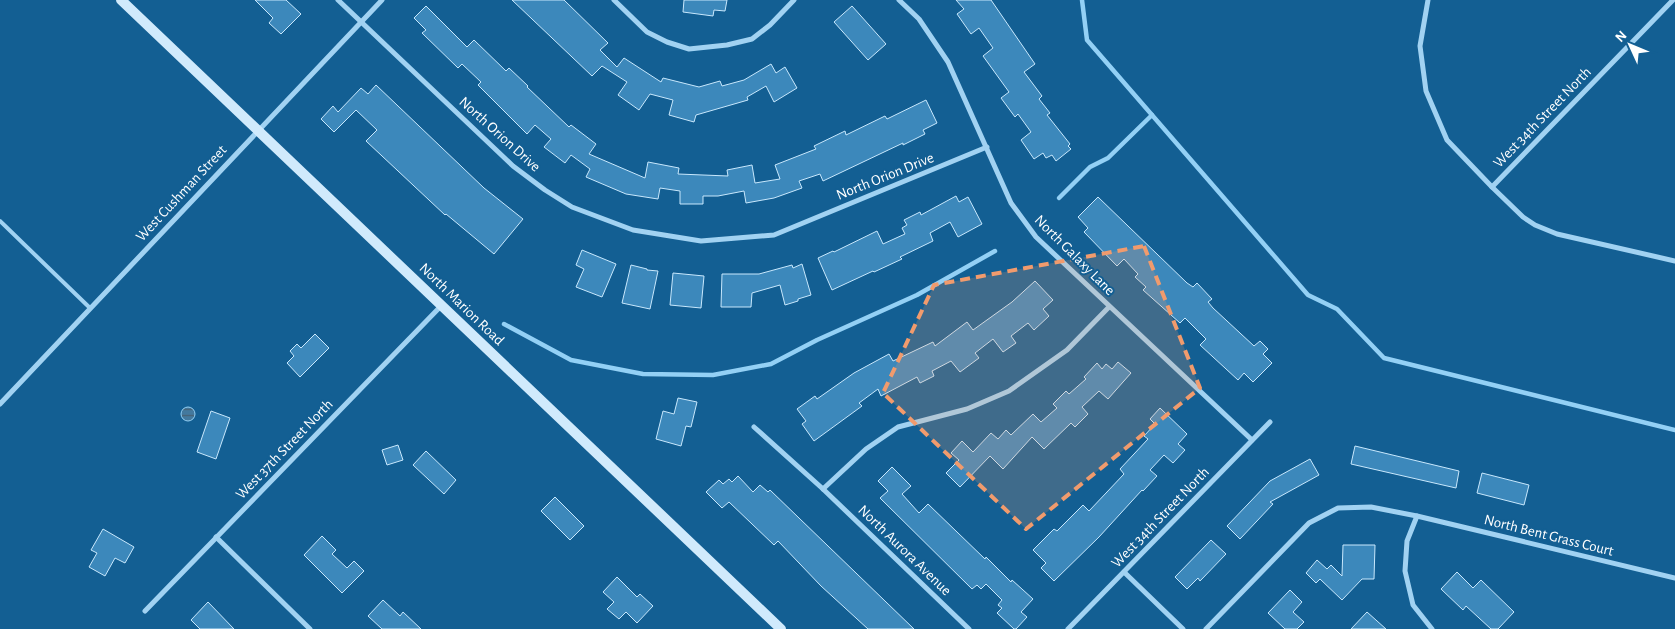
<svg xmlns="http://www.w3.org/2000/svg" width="1675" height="629" viewBox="0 0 1675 629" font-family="'Alegreya Sans',sans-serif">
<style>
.water{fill:url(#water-rules);stroke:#93d0f5}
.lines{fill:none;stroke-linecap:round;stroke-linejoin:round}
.stream{stroke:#93d0f5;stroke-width:4.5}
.building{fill:#3c88bb;stroke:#c8e8fd}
.lane{stroke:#a1d2f2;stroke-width:4}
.street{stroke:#a1d2f2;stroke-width:5}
.secondary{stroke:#d0eafc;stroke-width:10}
.marked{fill:#f19b6d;fill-opacity:0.2;stroke:#f19b6d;stroke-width:4;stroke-dasharray:10 6;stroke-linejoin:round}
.labels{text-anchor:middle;stroke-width:4;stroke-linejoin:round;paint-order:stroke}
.street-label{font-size:15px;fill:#fff;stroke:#135f93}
</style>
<defs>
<pattern id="water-rules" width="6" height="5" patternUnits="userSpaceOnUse" patternTransform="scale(1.25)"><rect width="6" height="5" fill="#43799e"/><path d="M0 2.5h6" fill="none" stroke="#486275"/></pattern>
</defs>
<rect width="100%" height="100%" fill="#135f93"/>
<circle class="water" cx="188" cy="414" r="7"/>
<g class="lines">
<g class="stream">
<polyline points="1082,0 1087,40 1308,295 1337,309 1384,358 1675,430"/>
<polyline points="1059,198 1090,167 1108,158 1152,115"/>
<polyline points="504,324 571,360 643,374 713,375 771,364 817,340 917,295 995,251"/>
</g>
</g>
<g class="building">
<polygon points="255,0 286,0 301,14 281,34 269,23 273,18"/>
<polygon points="512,0 564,0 608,43 600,50 617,67 624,58 661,82 663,78 699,87 720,81 722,86 744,80 771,64 776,73 785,67 797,88 774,102 766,86 747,97 748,100 696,115 694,122 669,115 673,100 650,94 639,110 618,95 627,82 602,66 592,76"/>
<polygon points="684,0 727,0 725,11 714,10 713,16 683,12"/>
<polygon points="956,0 991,0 1035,64 1024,72 1042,96 1039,99 1050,113 1047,115 1070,144 1068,146 1071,149 1056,161 1052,155 1046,158 1043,153 1034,159 1021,140 1031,132 1018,114 1015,117 1001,98 1009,92 983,56 993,48 979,28 971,34 957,14 964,9"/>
<polygon points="426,6 467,47 474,40 506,71 509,68 528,86 527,87 569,127 571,125 596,144 589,154 645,178 648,162 679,168 678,174 728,176 727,170 752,165 755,183 780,179 775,165 816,149 814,146 845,131 846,135 885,116 887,119 926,100 937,123 923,130 925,134 903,145 903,143 823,181 820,174 799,181 802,188 774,198 746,203 744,191 718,196 703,196 703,204 680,204 680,191 660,188 658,199 626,194 586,177 590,169 571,155 565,163 544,147 551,139 535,125 527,134 478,85 481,82 462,64 458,68 422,33 426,30 414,18"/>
<polygon points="852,6 886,44 868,60 834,22"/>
<polygon points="376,85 484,188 523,219 494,254 446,214 445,215 366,141 377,130 356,110 334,132 321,119 333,106 338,112 361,88 368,94"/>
<polygon points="956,196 959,202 968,197 982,224 958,237 950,222 930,233 933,241 900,257 902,259 874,272 873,271 832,290 818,258 833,251 834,252 877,231 883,244 905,234 902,228 907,225 904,220 920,212 921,215"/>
<polygon points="1098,197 1187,283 1193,287 1197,283 1212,299 1208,302 1213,308 1254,346 1260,341 1268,349 1263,354 1272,363 1253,382 1244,373 1238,380 1200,345 1206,339 1185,318 1180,323 1143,290 1146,287 1135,277 1138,274 1124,259 1117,266 1084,232 1088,228 1078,217"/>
<polygon points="582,250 616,264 602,297 576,287 584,269 576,265"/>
<polygon points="802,264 811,295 798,299 798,301 785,305 780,285 752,293 751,307 721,307 722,274 759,274 792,265 793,268"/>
<polygon points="631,265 647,269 647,270 658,271 650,309 622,303"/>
<polygon points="673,273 704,276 701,308 670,305"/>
<polygon points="1035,281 1053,300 1043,309 1049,316 1034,330 1028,323 1011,336 1016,343 1003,352 993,339 975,353 979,358 960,372 951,361 932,371 934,376 920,383 917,377 881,396 878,389 859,403 862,406 814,441 802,424 806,421 797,409 815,396 817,399 854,373 889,354 893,361 933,342 935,346 967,322 973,330 1012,302"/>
<polygon points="315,334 329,348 300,377 287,363 294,356 290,351 297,344 301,348"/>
<polygon points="1118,362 1131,373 1108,399 1099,391 1082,407 1088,414 1075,427 1071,423 1044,449 1032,437 1003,469 990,456 960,487 946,473 959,460 951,453 962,441 973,452 991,433 998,439 1006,430 1011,435 1033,414 1041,422 1057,408 1053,404 1066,391 1069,394 1086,379 1084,377 1097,363 1102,369 1106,364 1112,369"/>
<polygon points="678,398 697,402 691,427 686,426 681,446 656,439 663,411 674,414"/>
<polygon points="1160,408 1187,434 1178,444 1185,450 1173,463 1164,455 1150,470 1157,476 1143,491 1142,490 1099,537 1054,581 1041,568 1046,563 1033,550 1054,529 1057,531 1083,505 1089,511 1124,474 1120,469 1148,439 1144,436 1155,424 1150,419"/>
<polygon points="211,411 230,418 216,459 197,452"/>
<polygon points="398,445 403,460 387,465 382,450"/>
<polygon points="1355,446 1459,471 1456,488 1351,464"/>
<polygon points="426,451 456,480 444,494 413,465"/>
<polygon points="1310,459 1319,475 1270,502 1273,504 1240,539 1227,526 1270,481"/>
<polygon points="892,467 911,486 902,494 919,513 928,504 985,559 986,557 1011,582 1012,580 1033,599 1021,612 1027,617 1016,629 1014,629 997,613 1002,608 998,605 1002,600 986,584 981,589 977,585 972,589 880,498 888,491 878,481"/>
<polygon points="1482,473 1529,485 1524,505 1477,493"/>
<polygon points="738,476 753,492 760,485 768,492 770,490 914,629 868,629 821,586 778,541 774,545 729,502 722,508 706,492 719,480 723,484 729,479 732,482"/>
<polygon points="555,497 584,526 570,540 541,511"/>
<polygon points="103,529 134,547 125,563 115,558 105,576 89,567 97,553 91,550"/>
<polygon points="322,536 336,550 332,554 347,568 354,561 364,571 342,593 304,555"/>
<polygon points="1211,540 1226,554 1200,581 1198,578 1187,589 1175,577"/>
<polygon points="1343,545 1375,545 1374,579 1362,579 1342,600 1320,579 1316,583 1306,573 1317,560 1327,569 1331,565 1342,576"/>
<polygon points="1457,572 1473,588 1481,580 1514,612 1498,629 1491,629 1466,606 1463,610 1441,589"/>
<polygon points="617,577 637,597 640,594 653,606 637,623 626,612 619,619 607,609 614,602 603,592"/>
<polygon points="1290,590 1302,602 1293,612 1304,622 1297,629 1285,629 1268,613"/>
<polygon points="383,600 400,616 403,612 421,629 382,629 368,616"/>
<polygon points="208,602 234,629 200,629 191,620"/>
<polygon points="1367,612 1386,629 1351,629"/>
</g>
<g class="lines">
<polyline class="lane" points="0,221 90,308"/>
<g class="street">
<polyline points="338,0 513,166 545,190 572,207 633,230 701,241 774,235 987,147"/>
<polyline points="614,0 647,32 667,42 689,49 727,45 752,39 770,25 794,0"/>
<polyline points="899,0 919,19 948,62 1011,203 1036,237 1252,440"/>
<polyline points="1428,0 1420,46 1426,91 1447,140 1492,187 1523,217 1535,225 1557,234 1675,261"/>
<polyline points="1492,187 1673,0"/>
<polyline points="0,404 382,0"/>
<polyline points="754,427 823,489 969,629"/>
<polyline points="823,489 866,449 898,427 967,409 1009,391 1067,350 1109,307"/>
<polyline points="1417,516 1407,541 1405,571 1413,605 1432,629"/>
<polyline points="216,537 310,629"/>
<polyline points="1124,572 1183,629"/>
<polyline points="145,611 441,306"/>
<polyline points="1068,629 1270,422"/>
<polyline points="1206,629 1309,523 1338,508 1371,507 1417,516 1675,578"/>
</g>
<polyline class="secondary" points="121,0 781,629"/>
</g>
<path class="marked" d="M 1144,246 L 1200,388 L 1026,529 L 883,393 L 934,285 Z"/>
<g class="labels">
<g class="street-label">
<text transform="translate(1542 117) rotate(-46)" y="5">West 34th Street North</text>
<text transform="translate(500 134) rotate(42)" y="5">North Orion Drive</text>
<text transform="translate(885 176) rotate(-22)" y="5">North Orion Drive</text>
<text transform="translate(181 193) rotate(-47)" y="5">West Cushman Street</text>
<text transform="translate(1075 255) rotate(45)" y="5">North Galaxy Lane</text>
<text transform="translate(462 304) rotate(44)" y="5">North Marion Road</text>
<text transform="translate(284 449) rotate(-46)" y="5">West 37th Street North</text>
<text transform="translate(1160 517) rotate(-46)" y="5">West 34th Street North</text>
<text transform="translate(1549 535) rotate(14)" y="5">North Bent Grass Court</text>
<text transform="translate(905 550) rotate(44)" y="5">North Aurora Avenue</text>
</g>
</g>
<g transform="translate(1630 45) rotate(314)" stroke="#135f93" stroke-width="4" paint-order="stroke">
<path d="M0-4L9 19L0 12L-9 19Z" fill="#ffffff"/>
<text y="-8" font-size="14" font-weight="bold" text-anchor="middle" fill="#ffffff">N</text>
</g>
</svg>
